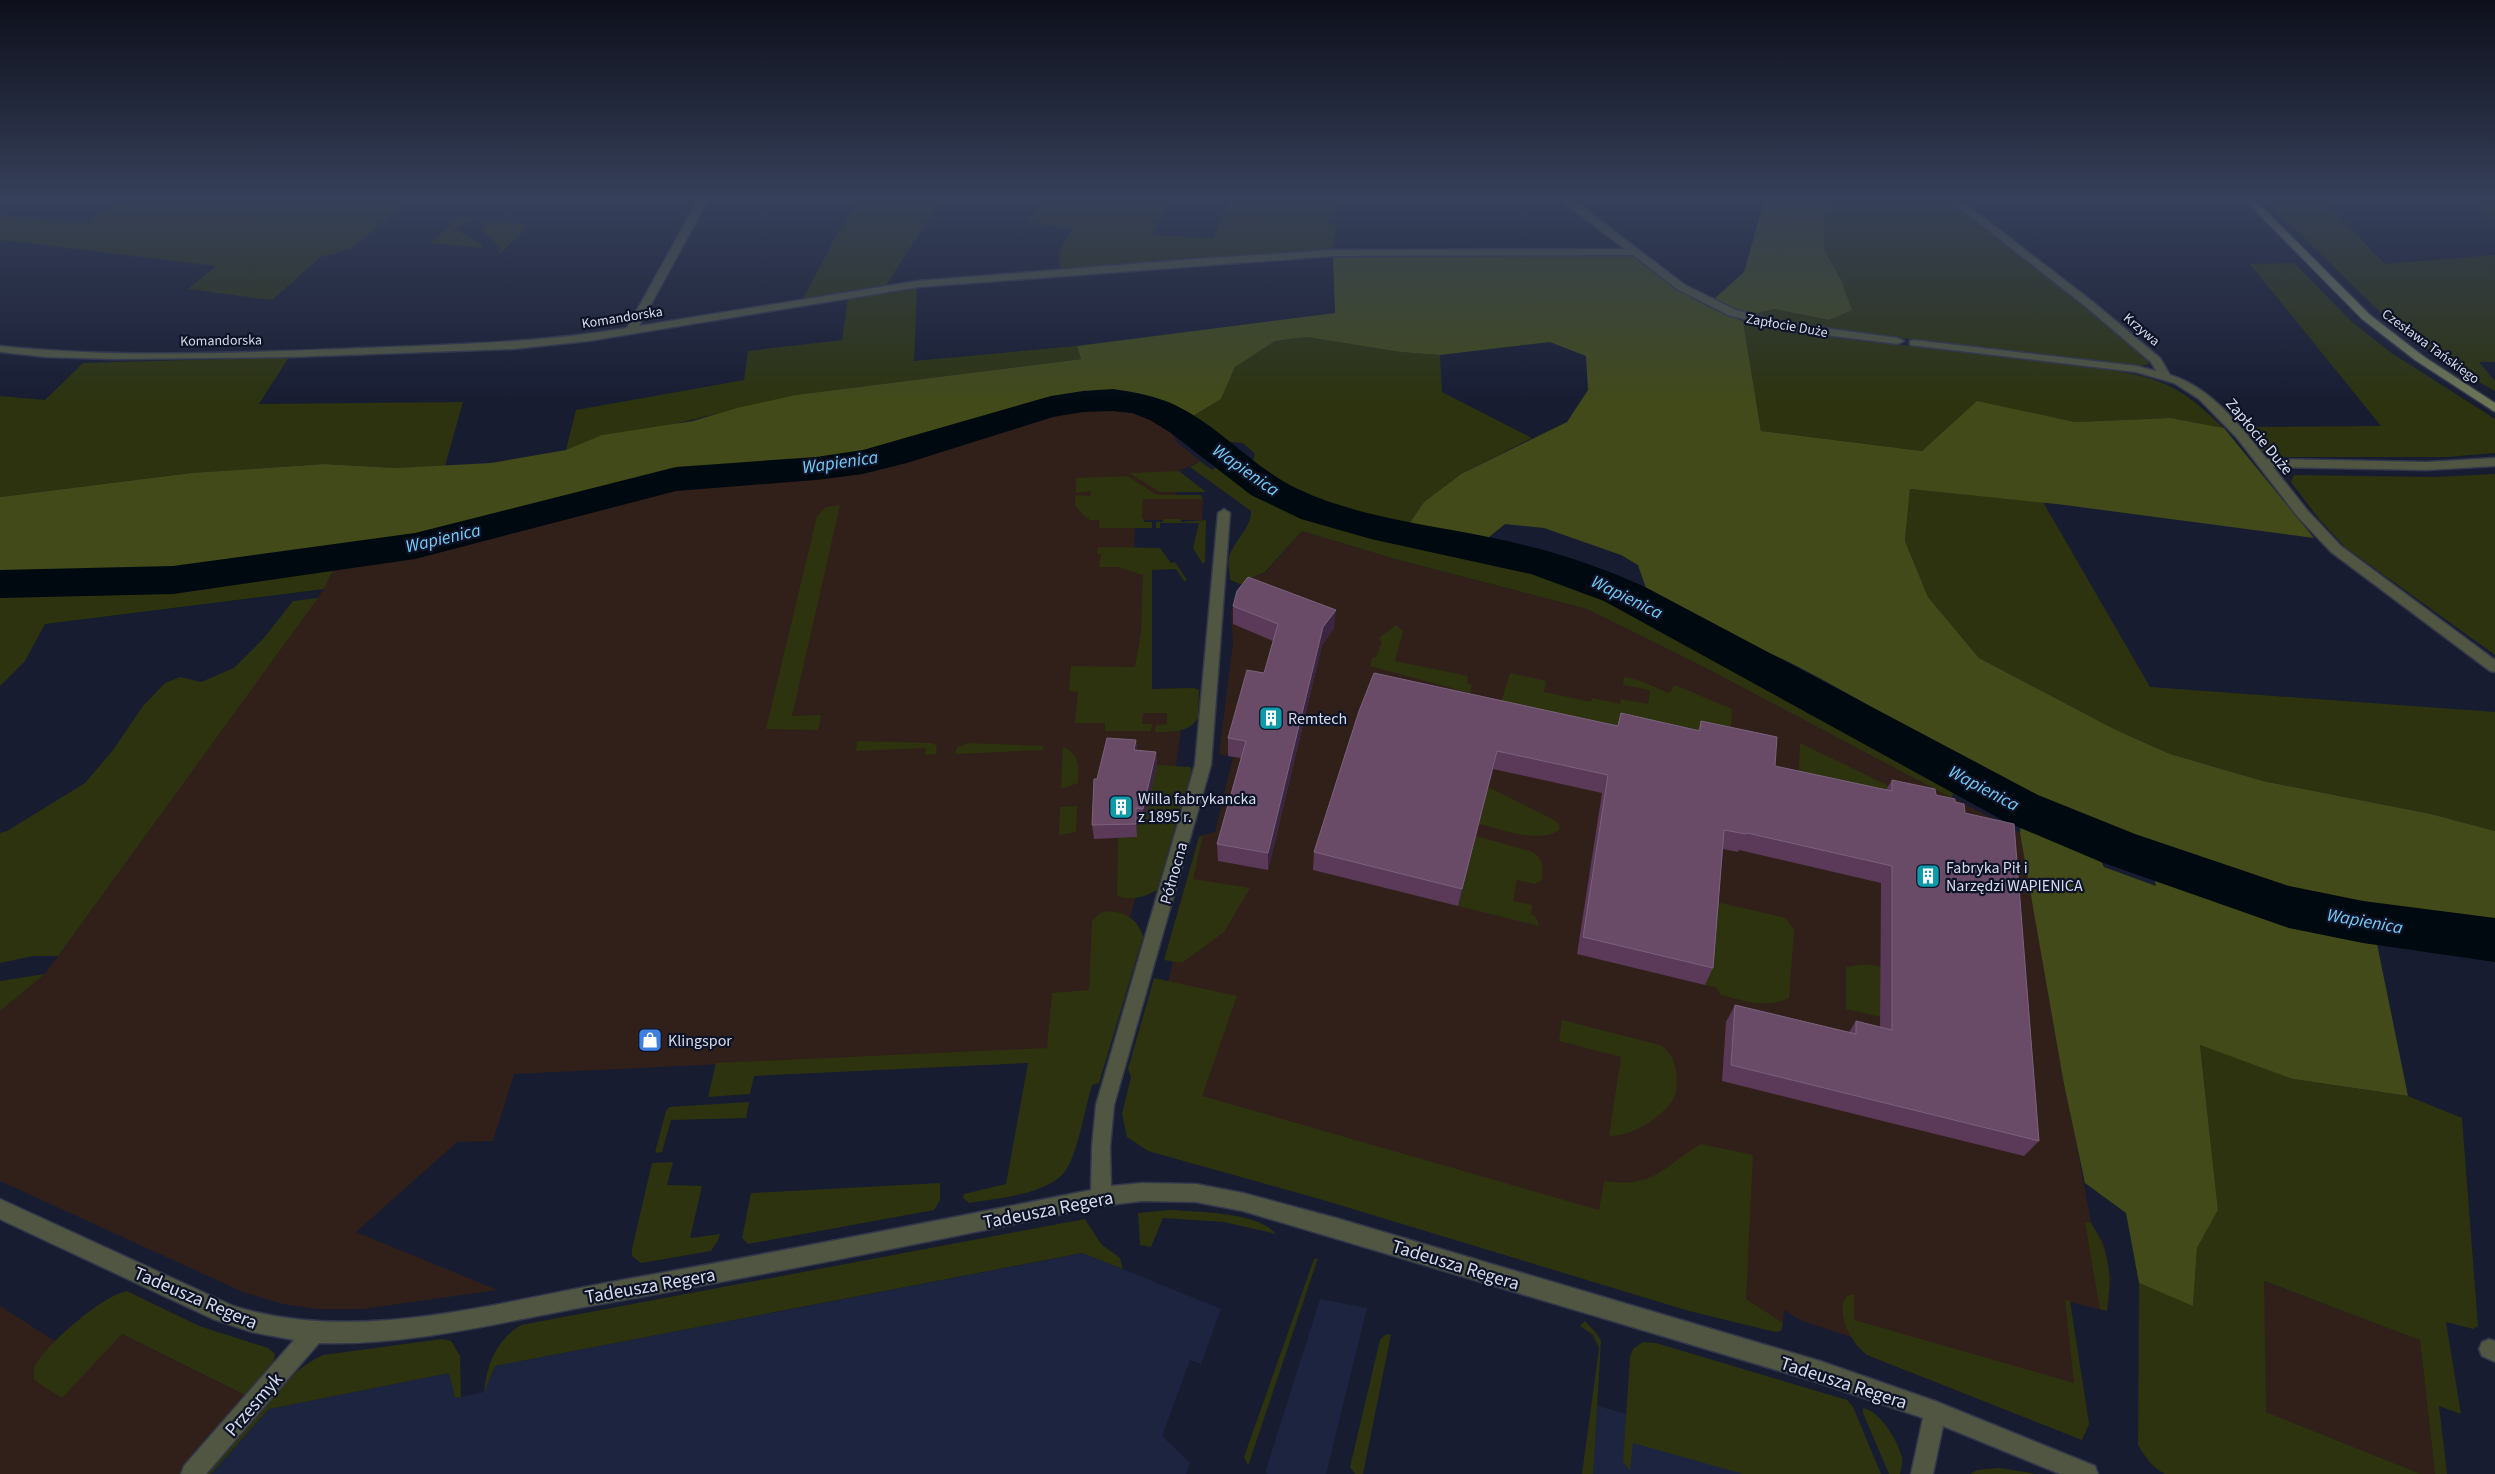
<svg xmlns="http://www.w3.org/2000/svg" width="2495" height="1474" viewBox="0 0 2495 1474" font-family="'Source Sans 3',sans-serif">
<style>
.built{fill:#1d243f}
.industrial{fill:#31201a}
.green{fill:#2c330e}
.forest{fill:#414a18}
.lines{fill:none;stroke-linecap:round;stroke-linejoin:round}
.river{fill:#000810;fill-rule:evenodd}
.street-casing{stroke:#32374b;stroke-width:3}
.secondary-casing{stroke:#32374b;stroke-width:3}
.street{fill:#505641;fill-rule:evenodd}
.secondary{fill:#6d7555;fill-rule:evenodd}
.wall{fill:#5b3958}
.shaded-wall{fill:#3a2642}
.building{fill:#694b68;stroke:#7a627c}
.labels{text-anchor:middle;stroke-width:4.5;stroke-linejoin:round;paint-order:stroke}
.far-street-label{font-size:14px;fill:#d7dcea;stroke:#0e1327}
.street-label{font-size:16px;fill:#d7dcea;stroke:#0e1327}
.poi-label{font-size:16px;fill:#d7dcea;stroke:#0e1327;text-anchor:start}
.water-label{font-size:18px;font-style:italic;fill:#77ccf7;stroke:#0e1327}
.near-street-label{font-size:19px;fill:#d7dcea;stroke:#0e1327}
</style>
<rect width="100%" height="100%" fill="#171c31"/>
<g class="built">
<polygon points="1083,1253 1221,1309 1201,1364 1190,1360 1162,1436 1190,1463 1186,1474 211,1474 269,1409 449,1373 455,1398 461,1397 484,1392 495,1366"/>
<polygon points="1320,1299 1367,1308 1326,1474 1268,1474 1265,1473"/>
<polygon points="1592,1405 1598,1406 1834,1474 1582,1474"/>
</g>
<g class="industrial">
<polygon points="1091,405 1127,405 1170,421 1169,430 1178,443 1200,461 1179,471 1176,499 1203,499 1202,520 1135,520 1134,570 1152,570 1152,689 1194,688 1194,690 1181,730 1176,766 1128,923 1101,1046 514,1074 493,1141 457,1142 356,1232 497,1290 363,1309 318,1309 283,1304 243,1292 0,1181 0,1011 45,974 324,589 333,570 519,526 678,482 705,479 807,473 866,465 915,453 1041,413"/>
<polygon points="1302,531 1395,559 1587,609 1702,666 2020,833 2091,1223 2104,1244 2111,1280 2107,1311 2070,1302 2089,1424 2082,1440 1867,1355 1858,1347 1851,1337 1800,1320 1784,1310 1783,1323 1746,1300 1136,1117 1203,835 1215,832 1233,757 1219,754 1233,643 1231,613 1235,599 1247,580 1266,572"/>
<polygon points="2263,1281 2420,1339 2435,1474 2421,1474 2266,1412"/>
<polygon points="0,1306 56,1342 84,1315 247,1396 178,1474 0,1474"/>
</g>
<g class="green">
<polygon points="125,198 411,198 351,249 321,257 272,300 188,289 216,266 4,240 0,242 0,215 85,224"/>
<polygon points="864,198 942,198 886,285 802,300 840,229"/>
<path d="M 1046,198 L 1169,198 L 1152,235 L 1213,238 L 1230,198 L 1343,198 L 1339,208 L 1330,212 L 1327,223 L 1336,226 L 1333,247 L 1327,251 L 1061,269 C 1055,251 1063,243 1074,229 L 1027,222 Z"/>
<polygon points="1825,198 1944,198 2090,308 2146,357 2149,364 2140,366 1882,336 1789,324 1747,316 1774,309 1829,320 1841,280 1824,249"/>
<polygon points="2263,198 2320,198 2385,264 2495,255 2495,362 2479,362 2495,381 2495,391 2449,365 2386,318"/>
<polygon points="2465,198 2495,198 2495,219"/>
<polygon points="459,218 472,219 454,229 481,244 484,248 430,243"/>
<polygon points="488,221 528,225 498,256 500,247 482,230"/>
<polygon points="2294,263 2351,321 2390,352 2495,419 2495,453 2447,457 2273,457 2264,453 2242,427 2381,426 2250,264"/>
<polygon points="917,288 914,361 1077,346 1081,359 795,395 566,450 576,410 744,380 748,351 842,340 848,297"/>
<path d="M 1743,321 L 1788,332 L 2101,368 C 2163,379 2178,384 2224,428 L 2171,418 L 2075,422 L 1978,402 L 1922,451 L 1761,431 Z"/>
<path d="M 1307,337 L 1400,352 L 1440,355 L 1442,392 L 1532,438 L 1461,474 L 1424,502 L 1409,524 C 1363,517 1319,508 1278,484 C 1268,477 1258,473 1252,463 L 1255,454 L 1243,443 L 1220,441 L 1188,419 L 1221,399 L 1235,367 L 1275,341 Z"/>
<polygon points="289,357 259,404 463,402 445,466 396,468 325,464 191,473 0,497 0,396 45,400 83,363"/>
<path d="M 1200,461 L 1212,470 L 1219,465 L 1276,505 L 1297,514 L 1512,564 L 1542,568 L 1600,590 L 1956,787 L 1952,798 L 1702,666 L 1587,609 L 1395,559 L 1302,531 L 1265,572 L 1247,580 L 1250,583 L 1240,584 L 1230,580 C 1230,573 1227,564 1229,557 C 1234,541 1252,527 1251,511 L 1190,467 Z"/>
<polygon points="1179,471 1206,492 1160,492 1129,473"/>
<polygon points="2495,474 2495,655 2345,547 2319,519 2291,482 2294,475 2435,477"/>
<polygon points="1127,476 1157,495 1201,495 1203,499 1143,499 1142,519 1144,519 1144,522 1152,522 1152,528 1099,528 1099,520 1089,520 1089,518 1085,517 1075,505 1075,495 1090,496 1091,491 1076,493 1076,478"/>
<polygon points="1910,489 2043,502 2150,687 2495,712 2495,831 2431,814 2263,781 2170,754 2114,729 1979,658 1928,597 1905,541"/>
<polygon points="840,505 792,716 821,715 818,730 766,729 817,516 826,507"/>
<polygon points="1163,519 1181,519 1181,522 1206,520 1205,562 1203,564 1193,548 1199,523 1160,523 1160,528 1156,528 1156,522 1163,522"/>
<path d="M 1098,547 L 1160,548 L 1171,563 L 1175,562 L 1187,580 L 1184,581 L 1176,569 L 1152,570 L 1152,689 L 1194,688 L 1199,690 L 1198,718 C 1189,733 1171,732 1155,732 L 1156,725 L 1167,724 L 1167,713 L 1143,713 L 1142,724 L 1152,724 L 1151,731 L 1105,731 L 1105,723 L 1075,723 L 1078,692 L 1069,691 L 1071,666 L 1135,667 L 1141,633 L 1143,575 L 1118,567 L 1099,567 L 1101,554 L 1097,554 Z"/>
<path d="M 333,570 L 324,589 L 45,624 L 25,661 L 0,686 L 0,592 C 111,595 222,582 333,570 Z"/>
<polygon points="318,598 58,956 33,956 0,963 0,833 7,831 85,783 113,750 143,706 165,683 180,677 201,682 234,668 263,639 293,601"/>
<polygon points="1396,625 1403,631 1395,661 1468,676 1467,683 1472,685 1470,693 1370,666 1372,658 1376,657 1382,642 1379,638"/>
<polygon points="1510,673 1546,681 1544,692 1591,702 1592,698 1620,704 1621,699 1648,704 1650,690 1623,685 1624,677 1638,680 1669,693 1675,685 1732,709 1730,747 1500,706"/>
<polygon points="857,741 931,743 936,745 937,754 925,755 926,748 856,751"/>
<polygon points="968,743 1043,746 1043,750 955,754 957,748"/>
<polygon points="1800,743 1947,814 1798,791"/>
<path d="M 1063,747 C 1080,754 1079,767 1078,783 L 1061,789 Z"/>
<path d="M 1157,765 L 1190,767 L 1192,770 L 1157,890 C 1145,897 1132,901 1117,896 L 1118,838 L 1137,822 L 1144,822 Z"/>
<path d="M 1488,787 L 1552,819 L 1559,824 L 1560,829 C 1542,845 1500,829 1479,824 Z"/>
<polygon points="1077,806 1076,832 1059,835 1060,807"/>
<polygon points="1203,835 1193,879 1250,888 1224,932 1182,963 1164,960 1199,837"/>
<path d="M 1476,836 L 1530,851 C 1544,857 1543,866 1542,880 L 1535,884 L 1517,880 L 1513,901 L 1532,905 L 1531,914 L 1536,917 L 1539,926 L 1458,906 Z"/>
<path d="M 1712,901 L 1786,918 L 1794,930 L 1789,998 C 1765,1009 1745,1001 1721,995 L 1716,987 L 1705,985 Z"/>
<path d="M 1109,911 C 1126,913 1139,920 1143,937 L 1099,1083 L 1092,1085 C 1085,1108 1078,1152 1066,1170 C 1049,1195 996,1198 969,1203 L 963,1198 L 964,1194 L 1006,1184 L 1028,1063 L 754,1076 L 750,1094 L 708,1097 L 716,1063 L 1047,1048 L 1052,993 L 1089,990 L 1092,921 L 1100,913 Z"/>
<polygon points="1867,964 1881,967 1881,1017 1846,1009 1846,967"/>
<polygon points="45,974 0,1011 0,981"/>
<path d="M 1154,978 L 1237,996 L 1202,1096 L 1599,1210 L 1604,1181 C 1654,1189 1662,1167 1701,1144 L 1753,1155 L 1746,1299 L 1783,1323 L 1781,1331 L 1775,1332 L 1689,1311 L 1323,1200 L 1148,1151 L 1127,1137 L 1122,1114 L 1131,1077 L 1128,1069 Z"/>
<path d="M 1562,1020 L 1660,1045 C 1670,1051 1674,1059 1676,1071 C 1677,1080 1678,1093 1672,1101 C 1658,1120 1632,1136 1609,1136 L 1621,1057 L 1559,1041 Z"/>
<path d="M 2200,1044 L 2293,1079 L 2408,1096 L 2462,1118 L 2478,1326 L 2473,1329 L 2446,1322 L 2461,1414 L 2439,1406 L 2447,1474 L 2435,1474 L 2420,1340 L 2264,1281 L 2266,1412 L 2421,1474 L 2165,1474 C 2152,1467 2145,1457 2138,1445 L 2139,1283 L 2193,1305 L 2197,1248 L 2218,1210 Z"/>
<polygon points="749,1102 746,1118 671,1120 662,1152 655,1153 666,1111 669,1107"/>
<polygon points="673,1162 667,1185 702,1186 690,1238 720,1234 718,1240 711,1251 641,1263 632,1256 632,1249 652,1163"/>
<polygon points="940,1183 940,1200 934,1210 748,1244 742,1238 751,1193"/>
<path d="M 1171,1210 C 1199,1212 1258,1212 1276,1234 L 1224,1222 L 1163,1218 L 1151,1247 L 1140,1245 L 1138,1213 Z"/>
<path d="M 1085,1219 L 1101,1244 L 1120,1258 L 1123,1269 L 1082,1253 L 495,1366 L 484,1392 C 487,1365 496,1340 521,1325 Z"/>
<path d="M 2085,1222 L 2091,1223 C 2111,1255 2111,1274 2107,1311 L 2100,1309 Z"/>
<polygon points="1318,1258 1248,1466 1244,1457 1314,1259"/>
<path d="M 127,1291 L 199,1326 L 268,1348 L 275,1354 L 273,1371 L 183,1474 L 178,1474 L 247,1396 L 122,1334 L 62,1398 L 34,1380 C 34,1374 33,1367 37,1362 C 52,1340 102,1296 127,1291 Z"/>
<path d="M 1854,1294 L 1854,1320 L 2074,1383 L 2065,1300 L 2070,1301 L 2089,1424 L 2082,1440 L 1867,1355 C 1852,1343 1840,1322 1843,1302 L 1847,1296 Z"/>
<polygon points="1585,1321 1597,1334 1601,1341 1593,1474 1582,1474 1599,1348 1593,1335 1580,1326"/>
<polygon points="1391,1334 1363,1474 1355,1474 1350,1467 1380,1340 1385,1335"/>
<path d="M 442,1339 L 451,1341 L 460,1356 L 461,1397 L 455,1398 L 449,1373 L 269,1409 L 211,1474 L 205,1474 C 237,1437 278,1376 323,1355 Z"/>
<polygon points="1643,1342 1656,1343 1847,1400 1853,1407 1881,1474 1743,1474 1633,1443 1630,1470 1623,1462 1630,1357 1633,1349"/>
<path d="M 1863,1408 C 1880,1411 1899,1442 1902,1458 C 1903,1463 1901,1469 1900,1474 L 1889,1474 L 1863,1413 Z"/>
<polygon points="2000,1468 2037,1474 1970,1474 1977,1470"/>
</g>
<g class="forest">
<polygon points="1765,198 1825,198 1824,249 1841,280 1852,310 1829,320 1774,309 1747,316 1713,300 1744,272"/>
<path d="M 1633,255 C 1667,284 1701,307 1743,321 L 1761,431 L 1922,451 L 1977,401 L 2075,422 L 2171,418 L 2224,428 L 2314,538 L 2057,504 L 1910,489 L 1905,541 L 1928,597 L 1979,658 L 2114,729 L 2170,754 L 2263,781 L 2431,814 L 2495,831 L 2495,925 C 2431,919 2367,913 2303,899 C 2207,879 2111,840 2023,794 C 1946,754 1873,705 1795,665 C 1766,650 1735,641 1705,628 C 1686,620 1668,607 1649,597 L 1638,565 L 1621,555 L 1544,528 L 1505,524 L 1483,542 L 1409,524 L 1424,502 L 1461,474 L 1567,422 L 1588,390 L 1586,356 L 1550,342 L 1440,355 L 1400,352 L 1307,337 L 1275,341 L 1235,367 L 1221,399 L 1188,419 L 1169,408 L 1145,399 L 1093,395 L 1058,401 L 914,446 L 862,459 L 799,467 L 703,471 L 675,476 L 518,518 L 414,542 L 180,569 L 0,574 L 0,497 L 191,473 L 325,464 L 396,468 L 491,463 L 566,450 L 602,435 L 693,421 L 737,408 L 795,395 L 1081,359 L 1077,346 L 1335,313 L 1333,256 Z"/>
<polygon points="2021,822 2098,856 2104,867 2156,886 2153,874 2294,923 2375,934 2408,1096 2293,1079 2200,1045 2218,1210 2197,1248 2193,1306 2139,1283 2126,1213 2085,1183 2064,1084 2020,833"/>
</g>
<g class="lines">
<path class="river" d="M 1113,389 C 1134,392 1156,396 1175,405 C 1221,427 1254,469 1300,490 C 1359,517 1425,524 1488,537 C 1543,548 1596,564 1647,588 L 2038,795 L 2135,834 L 2289,886 L 2363,901 L 2495,918 L 2495,962 L 2363,943 L 2289,928 L 2101,862 L 2004,821 L 1604,601 L 1531,574 L 1371,539 L 1301,519 L 1251,495 L 1171,433 L 1150,420 L 1132,413 L 1113,411 L 1083,412 L 1053,417 L 907,463 L 863,474 L 816,480 L 676,491 L 415,559 L 173,594 L 0,598 L 0,570 L 173,566 L 415,533 L 676,467 L 816,457 L 863,450 L 1051,396 L 1083,391 Z"/>
<g class="street-casing">
<g id="street">
<path d="M 699,198 L 709,198 L 639,326 L 918,281 L 1194,259 L 1333,250 L 1625,249 L 1557,198 L 1568,198 L 1581,206 L 1685,285 L 1736,310 L 1786,323 L 1898,338 L 1904,341 L 1898,344 L 1786,330 L 1728,315 L 1677,289 L 1633,255 L 1333,256 L 918,287 L 588,341 L 513,349 L 292,357 L 113,359 L 46,357 L 0,352 L 0,346 C 112,358 227,353 340,349 C 436,345 532,344 627,328 Z"/>
<path d="M 1947,198 L 1958,198 L 2093,302 L 2160,358 L 2170,375 C 2211,387 2241,427 2267,459 L 2427,462 L 2495,458 L 2495,466 L 2427,470 L 2273,467 L 2308,511 L 2341,546 L 2495,660 L 2495,672 L 2490,671 L 2331,552 L 2298,517 L 2237,438 L 2199,399 L 2174,383 L 2136,372 L 1910,345 L 1910,341 L 1914,340 L 2137,366 L 2156,371 L 2151,362 L 2085,306 Z"/>
<path d="M 1224,509 L 1230,513 L 1211,765 L 1114,1105 L 1110,1147 L 1111,1186 L 1142,1183 L 1196,1184 L 1243,1193 L 1336,1218 L 1820,1361 L 1935,1401 L 2095,1466 L 2098,1474 L 2060,1474 L 1943,1426 L 1933,1474 L 1911,1474 L 1923,1418 L 1820,1383 L 1243,1211 L 1196,1202 L 1142,1201 L 1101,1206 C 933,1241 764,1275 595,1305 C 504,1321 412,1346 319,1343 L 206,1474 L 181,1474 L 184,1466 L 294,1340 L 252,1332 L 213,1319 L 8,1223 L 0,1219 L 0,1199 L 233,1306 C 359,1345 496,1302 622,1280 C 779,1252 935,1221 1091,1190 L 1092,1147 L 1096,1105 L 1195,765 L 1218,513 Z"/>
<polygon points="2489,1339 2495,1341 2495,1362 2482,1356 2479,1349 2482,1342"/>
</g>
</g>
<g class="secondary-casing">
<polygon id="secondary" points="2243,198 2253,198 2370,315 2423,356 2495,403 2495,412 2415,360 2362,319"/>
</g>
<use href="#street" class="street"/>
<use href="#secondary" class="secondary"/>
</g>
<g class="wall">
<polygon points="1233,606 1334,628 1322,645 1268,870 1218,861 1217,844 1241,758 1228,756 1228,738 1264,673 1273,641 1233,624"/>
<polygon points="1359,711 1617,726 1621,713 1698,730 1701,721 1775,766 1886,790 1892,780 1955,802 1965,813 2039,1141 2024,1156 1722,1081 1726,1022 1735,1005 1849,1032 1856,1021 1880,1027 1881,883 1739,850 1738,852 1723,849 1713,968 1705,985 1577,954 1602,793 1493,769 1458,906 1313,870 1314,852"/>
<polygon points="1136,740 1137,750 1156,752 1157,765 1144,822 1137,822 1137,837 1094,839 1092,825 1097,779"/>
</g>
<g class="shaded-wall">
<polygon points="1336,610 1334,628 1322,645 1268,870 1268,853 1323,627"/>
<polygon points="1136,740 1138,754 1134,750"/>
<polygon points="1497,751 1493,769 1458,906 1462,889"/>
<polygon points="1156,752 1157,765 1144,822 1143,809"/>
<polygon points="1136,808 1137,822 1137,837 1136,824"/>
</g>
<g class="building">
<polygon points="1248,577 1336,610 1323,627 1268,853 1217,844 1246,741 1228,738 1247,670 1264,673 1278,624 1233,606 1237,591"/>
<polygon points="1374,673 1618,726 1621,713 1700,731 1701,721 1777,737 1775,766 1892,791 1892,780 1935,789 1936,795 1955,799 1955,802 1964,804 1965,813 2014,824 2039,1141 1731,1065 1735,1005 1856,1034 1856,1021 1892,1030 1892,866 1747,833 1746,834 1724,830 1713,968 1583,937 1608,775 1497,751 1462,889 1314,852 1359,711"/>
<polygon points="1107,738 1136,740 1134,750 1156,752 1143,809 1136,808 1136,824 1092,825 1094,779 1097,779"/>
</g>
<linearGradient id="sky" x2="0" y2="1"><stop stop-color="#0d0f1b"/><stop offset="0.49" stop-color="#36405a"/><stop offset="1" stop-color="#36405a" stop-opacity="0"/></linearGradient>
<rect width="2495" height="404" fill="url(#sky)"/>
<defs>
<g id="building-square" transform="scale(1.25)"><rect x="-9" y="-9" width="18" height="18" rx="4" fill="#0f9aa8" stroke="#0e1327"/><path d="M-4-6H4V6H1V3H-1V6H-4ZM-2.5-4.3h1.7v1.8h-1.7ZM.8-4.3h1.7v1.8H.8ZM-2.5-1h1.7V.8h-1.7ZM.8-1h1.7V.8H.8Z" fill="#fff"/></g>
<g id="shop-square" transform="scale(1.25)"><rect x="-9" y="-9" width="18" height="18" rx="4" fill="#3f7fe0" stroke="#0e1327"/><path d="M-5-2.5h2.3a2.7 3.5 0 0 1 5.4 0H5L5.5 6h-11ZM-1.5-2.5h3a1.5 2.3 0 0 0-3 0Z" fill="#fff"/></g>
</defs>
<g fill-rule="evenodd">
<use href="#building-square" x="1271" y="718"/>
<use href="#building-square" x="1121" y="807"/>
<use href="#building-square" x="1928" y="876"/>
<use href="#shop-square" x="650" y="1040"/>
</g>
<g class="labels">
<g class="far-street-label">
<text transform="translate(622 317) rotate(-9)" y="5">Komandorska</text>
<text transform="translate(1787 325) rotate(10)" y="5">Zapłocie Duże</text>
<text transform="translate(2142 329) rotate(40)" y="5">Krzywa</text>
<text transform="translate(221 340) rotate(-1)" y="5">Komandorska</text>
<text transform="translate(2431 346) rotate(36)" y="5">Czesława Tańskiego</text>
</g>
<g class="street-label">
<text transform="translate(2260 436) rotate(50)" y="6">Zapłocie Duże</text>
<text transform="translate(1173 873) rotate(-74)" y="6">Północna</text>
</g>
<g class="poi-label">
<text x="1288" y="724">Remtech</text>
<text x="1138" y="804">Willa fabrykancka<tspan x="1138" dy="18">z 1895 r.</tspan></text>
<text x="1946" y="873">Fabryka Pił i<tspan x="1946" dy="18">Narzędzi WAPIENICA</tspan></text>
<text x="668" y="1046">Klingspor</text>
</g>
<g class="water-label">
<text transform="translate(840 462) rotate(-8)" y="6">Wapienica</text>
<text transform="translate(1246 470) rotate(35)" y="6">Wapienica</text>
<text transform="translate(443 538) rotate(-13)" y="6">Wapienica</text>
<text transform="translate(1627 597) rotate(26)" y="6">Wapienica</text>
<text transform="translate(1984 788) rotate(28)" y="6">Wapienica</text>
<text transform="translate(2365 921) rotate(10)" y="6">Wapienica</text>
</g>
<g class="near-street-label">
<text transform="translate(1048 1209) rotate(-11)" y="7">Tadeusza Regera</text>
<text transform="translate(1456 1264) rotate(17)" y="7">Tadeusza Regera</text>
<text transform="translate(650 1285) rotate(-10)" y="7">Tadeusza Regera</text>
<text transform="translate(196 1297) rotate(23)" y="7">Tadeusza Regera</text>
<text transform="translate(1844 1382) rotate(18)" y="7">Tadeusza Regera</text>
<text transform="translate(253 1404) rotate(-49)" y="7">Przesmyk</text>
</g>
</g>
</svg>
